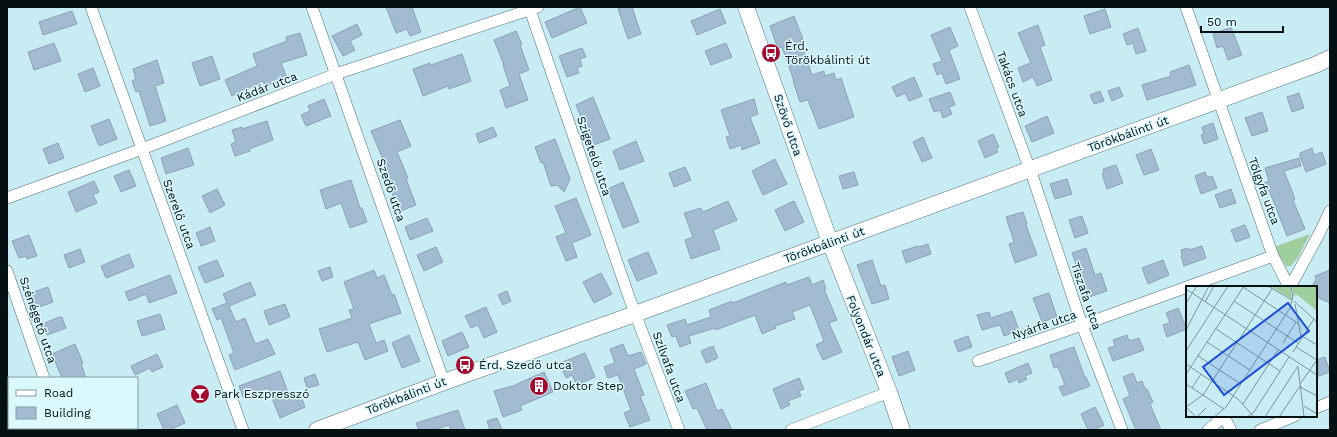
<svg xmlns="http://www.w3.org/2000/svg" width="1337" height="437" viewBox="0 0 1337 437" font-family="'Work Sans',sans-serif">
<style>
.green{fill:#9fce9e}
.building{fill:#a3bbd0;stroke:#8ba2b7}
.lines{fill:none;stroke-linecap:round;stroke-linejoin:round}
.street-casing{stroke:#4e6f75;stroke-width:12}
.secondary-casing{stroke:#4e6f75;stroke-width:17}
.street{stroke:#fff;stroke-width:11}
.secondary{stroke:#fff;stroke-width:16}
.labels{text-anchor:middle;stroke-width:3;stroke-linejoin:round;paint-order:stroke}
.poi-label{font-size:12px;fill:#041012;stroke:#dbf8fe;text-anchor:start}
.street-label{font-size:12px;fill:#041012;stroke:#dbf8fe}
.inset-road{fill:none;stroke:#7a949a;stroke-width:1}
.view{fill:#1d4ed8;fill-opacity:0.15;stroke:#1d4ed8;stroke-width:2}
.inset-edge{fill:none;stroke:#041012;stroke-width:2}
</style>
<rect width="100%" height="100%" fill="#c8ecf4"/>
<polygon class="green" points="1310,234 1298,257 1291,266 1286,266 1274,247"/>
<g class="building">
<polygon points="386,7 412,7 421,32 410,36 407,29 396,33"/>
<polygon points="580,7 587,23 552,38 545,22"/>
<polygon points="624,7 632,7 641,34 628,39 618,9"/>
<polygon points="720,9 726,23 697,35 691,21"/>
<polygon points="1105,9 1111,27 1090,34 1084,16"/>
<polygon points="72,11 77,24 43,35 39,22"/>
<polygon points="794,16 803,39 800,40 812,75 824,71 825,76 834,73 836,80 841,78 854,117 819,129 808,100 800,102 793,81 794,81 782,47 778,49 770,26"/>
<polygon points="357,24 362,35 350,41 355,50 343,56 332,36"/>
<polygon points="1038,25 1045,45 1040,47 1052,80 1037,86 1033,77 1023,82 1018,68 1031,63 1018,33"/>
<polygon points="950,27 958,46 949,50 960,79 946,84 942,73 937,75 933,64 942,61 931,35"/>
<polygon points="1231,27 1242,55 1228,60 1223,46 1217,48 1213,34"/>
<polygon points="1138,28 1146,51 1136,54 1133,43 1127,45 1123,34"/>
<polygon points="516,31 522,44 520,45 529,70 519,74 528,100 506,108 500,90 510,86 503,65 504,65 494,40"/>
<polygon points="300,33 307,55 281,63 287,78 265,86 263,81 232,96 225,80 257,66 253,54 287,41 286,37"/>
<polygon points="54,43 61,61 34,70 28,52"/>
<polygon points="726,43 732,57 711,65 705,51"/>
<polygon points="582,48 586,57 580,59 582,66 577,68 579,73 567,77 559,56"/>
<polygon points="462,54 471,81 449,89 448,86 423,96 413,69 430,63 431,65"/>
<polygon points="212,56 220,79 200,86 192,63"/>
<polygon points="157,60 164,83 155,86 166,121 150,126 139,91 136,92 132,81 136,79 133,69"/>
<polygon points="1189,65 1196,85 1147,100 1142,85 1171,76 1170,72"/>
<polygon points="93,68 100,86 85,92 78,74"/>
<polygon points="914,77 922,96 909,101 905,93 897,97 892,87"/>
<polygon points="1119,87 1123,96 1112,101 1108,91"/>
<polygon points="1100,91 1104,101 1094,104 1090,95"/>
<polygon points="950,92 955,105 949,107 952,114 943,118 940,110 934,112 929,99"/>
<polygon points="1299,93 1304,108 1292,112 1287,97"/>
<polygon points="593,97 610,139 591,146 585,130 586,129 576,105"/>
<polygon points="324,99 331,116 306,126 301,115 310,111 308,106"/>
<polygon points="754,99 758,114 750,117 760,143 742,150 741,145 730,149 726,137 730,136 721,110"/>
<polygon points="1262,112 1268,131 1252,136 1245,118"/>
<polygon points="1047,116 1054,133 1032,142 1025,126"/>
<polygon points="109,119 117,139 99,146 91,126"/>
<polygon points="400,120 411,146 397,152 408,178 406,179 416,205 398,212 393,199 394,198 384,173 388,171 371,131"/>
<polygon points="267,121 273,140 249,149 250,151 235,156 231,144 236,142 232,130 242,127 242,129"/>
<polygon points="1213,123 1218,139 1204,144 1201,135 1204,134 1202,127"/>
<polygon points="493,127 497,136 479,143 476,134"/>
<polygon points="993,134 999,147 996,148 998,152 985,158 978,141"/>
<polygon points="923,137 932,158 922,162 913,142"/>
<polygon points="555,139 570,179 564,192 557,185 551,186 543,162 541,163 535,147"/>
<polygon points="636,141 644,161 620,170 613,151"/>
<polygon points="58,143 64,158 49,164 43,149"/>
<polygon points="188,148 194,165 166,174 161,158"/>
<polygon points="1312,148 1314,155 1322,152 1326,164 1306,172 1300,156 1300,153"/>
<polygon points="1151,149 1159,170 1144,175 1136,155"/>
<polygon points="1299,158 1301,166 1284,171 1295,199 1293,200 1305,229 1287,236 1269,190 1267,191 1264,183 1269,181 1265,168"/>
<polygon points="775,159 787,184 763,195 752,171"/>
<polygon points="1116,165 1123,183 1107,189 1102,174 1104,173 1103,169"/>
<polygon points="685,167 691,180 674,187 669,173"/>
<polygon points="129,170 136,186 121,192 114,176"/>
<polygon points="854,172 858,185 843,189 839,176"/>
<polygon points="1205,172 1207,177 1212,176 1217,188 1201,194 1195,176"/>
<polygon points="1067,179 1072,194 1055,199 1050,184"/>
<polygon points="351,180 360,208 362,208 367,222 350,228 341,203 326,209 320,190"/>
<polygon points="94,181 99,192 93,195 97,203 76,212 68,192"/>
<polygon points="623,182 639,222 623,228 608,189"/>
<polygon points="217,189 225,205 210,213 202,196"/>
<polygon points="1231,189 1236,203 1220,208 1215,195"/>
<polygon points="576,198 591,235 572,243 577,257 566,261 556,237 566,233 555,206"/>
<polygon points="728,201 737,220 713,230 720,249 691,259 685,240 693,237 684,213 701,208 703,212"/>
<polygon points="794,201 804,222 785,231 775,210"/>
<polygon points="1023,212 1027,224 1026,225 1037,255 1015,263 1009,244 1014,242 1006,217"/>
<polygon points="1082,216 1088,233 1075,238 1069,220"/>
<polygon points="427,218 433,231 410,240 405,227"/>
<polygon points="1245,225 1250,237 1236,242 1231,230"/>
<polygon points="210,227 215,241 201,246 196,233"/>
<polygon points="29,235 37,256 27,259 26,256 19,258 12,241"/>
<polygon points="928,244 931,254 906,263 902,251 918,246 919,247"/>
<polygon points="1202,246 1206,258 1184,266 1181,256 1182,256 1181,250 1188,248 1189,250"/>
<polygon points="436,247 443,262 424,271 417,255"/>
<polygon points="1086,248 1095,275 1101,273 1107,291 1086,298 1080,280 1082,280 1072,253"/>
<polygon points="80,249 85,262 69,268 64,255"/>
<polygon points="648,252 657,273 637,281 628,260"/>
<polygon points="129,254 134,267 106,278 101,266"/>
<polygon points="217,260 224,276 205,283 198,267"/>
<polygon points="872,260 881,286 885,285 889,299 872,304 857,265"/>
<polygon points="1163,260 1169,275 1148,284 1142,268"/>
<polygon points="330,267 333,277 322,281 318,271"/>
<polygon points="374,270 377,278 384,275 392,295 394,294 401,313 369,324 376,343 384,340 388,351 365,360 358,342 327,352 319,329 352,318 349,310 354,309 344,282"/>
<polygon points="1330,270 1330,303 1316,297 1316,287 1312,287 1316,279 1315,276"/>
<polygon points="601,273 612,294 594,303 583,282"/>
<polygon points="170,275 177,293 149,303 146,294 129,301 125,292"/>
<polygon points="809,277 812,285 823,280 826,289 824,289 837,320 829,323 842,352 823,360 816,345 824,341 810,305 792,312 795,319 775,326 776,328 762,334 755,315 716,330 715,328 689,336 691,343 680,347 676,336 672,337 667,325 685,319 687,325 711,317 709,310 732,301 733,303 786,282 787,285"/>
<polygon points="250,282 256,295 229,306 236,322 245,318 255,344 268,339 275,354 235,370 229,355 234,353 221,318 217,320 212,309 227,303 223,294"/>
<polygon points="48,287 53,302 34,309 28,294"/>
<polygon points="507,291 511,301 503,305 498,295"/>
<polygon points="1049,293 1057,317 1042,322 1033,298"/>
<polygon points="285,304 290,317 269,325 264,311"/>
<polygon points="486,307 497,332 484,338 478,325 471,328 465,316"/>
<polygon points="1178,308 1187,329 1167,337 1163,325 1170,323 1166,313"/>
<polygon points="1012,311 1019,330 1004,336 1000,325 982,330 977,315 989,312 991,318"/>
<polygon points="160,314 165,329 142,336 137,321"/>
<polygon points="59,317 62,317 66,328 47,335 43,324"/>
<polygon points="462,332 469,347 448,356 442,341"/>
<polygon points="409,335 420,361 402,368 392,343"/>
<polygon points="1127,335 1129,341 1139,338 1144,350 1113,361 1108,348 1115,346 1113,340"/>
<polygon points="968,336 972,347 958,352 954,341"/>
<polygon points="75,344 83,363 81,364 86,378 62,378 52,354"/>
<polygon points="623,344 628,356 641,352 646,364 634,369 644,395 640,396 650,420 630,427 624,413 631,410 618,375 608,378 604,367 615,363 610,349"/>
<polygon points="713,346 718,358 706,363 701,351"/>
<polygon points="1074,347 1085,378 1086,377 1090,386 1063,396 1059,387 1065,385 1058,367 1054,368 1050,355"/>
<polygon points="908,351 915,370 899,376 892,357"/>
<polygon points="585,353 595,377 577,385 572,375 566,378 560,363"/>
<polygon points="157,354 163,367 152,372 150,368 135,375 131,366"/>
<polygon points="1325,357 1330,372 1316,377 1316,360"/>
<polygon points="1028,363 1032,373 1025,376 1027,379 1019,383 1018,379 1009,383 1005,373"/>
<polygon points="280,371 289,395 299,391 305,407 280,418 268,388 243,397 239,386"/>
<polygon points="544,372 553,392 520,406 522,410 503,417 494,391 513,386"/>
<polygon points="1133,373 1137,383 1142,381 1145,389 1147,389 1153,402 1150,404 1161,430 1136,430 1123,399 1130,396 1123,377"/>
<polygon points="315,374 319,385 307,388 304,378"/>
<polygon points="799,378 804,389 799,391 801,396 788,401 790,405 781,409 773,389"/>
<polygon points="706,383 717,411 722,409 732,430 707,430 697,408 693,409 685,391"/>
<polygon points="177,405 185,423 169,430 164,430 157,414"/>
<polygon points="1095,407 1104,425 1093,430 1088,430 1081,414"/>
<polygon points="458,410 465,430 451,430 449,425 434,430 419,430 416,423"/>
<polygon points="497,418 502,430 490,430 487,421"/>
</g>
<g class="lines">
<g class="street-casing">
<g id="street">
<polyline points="91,7 243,430"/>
<polyline points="312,7 444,382"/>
<polyline points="529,7 629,297 679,430"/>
<polyline points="970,7 1033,178 1082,325 1122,430"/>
<polyline points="1186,7 1273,256 1289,287"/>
<polyline points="7,198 142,149 336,74 538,7"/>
<polyline points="7,271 44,378"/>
<polyline points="1187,287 1273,256"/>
<polyline points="1290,287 1319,234 1330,211"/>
<polyline points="978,361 1082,325 1187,287"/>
<polyline points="1316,408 1330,402"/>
<polyline points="1224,417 1231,430"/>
<polyline points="61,428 61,430"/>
<polyline points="791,430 889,392"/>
<polyline points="1208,430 1224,416"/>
<polyline points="1260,430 1295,416"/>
</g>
</g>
<g class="secondary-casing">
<g id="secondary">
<polyline points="746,7 830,242 889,392 902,430"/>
<polyline points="317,430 444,382 635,314 1315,65 1330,58"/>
</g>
</g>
<use href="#street" class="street"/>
<use href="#secondary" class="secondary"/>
</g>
<defs>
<g id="bus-disc" transform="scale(1)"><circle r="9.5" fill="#a50a2e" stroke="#dbf8fe"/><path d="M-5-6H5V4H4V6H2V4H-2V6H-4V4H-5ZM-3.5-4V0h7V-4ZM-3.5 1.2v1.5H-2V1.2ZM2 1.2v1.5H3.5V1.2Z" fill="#fff"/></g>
<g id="building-disc" transform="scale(1)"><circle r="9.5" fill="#a50a2e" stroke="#dbf8fe"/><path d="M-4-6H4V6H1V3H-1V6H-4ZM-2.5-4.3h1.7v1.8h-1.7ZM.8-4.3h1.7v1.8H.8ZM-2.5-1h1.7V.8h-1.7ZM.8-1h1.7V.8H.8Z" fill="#fff"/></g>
<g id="bar-disc" transform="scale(1)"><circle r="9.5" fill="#a50a2e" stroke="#dbf8fe"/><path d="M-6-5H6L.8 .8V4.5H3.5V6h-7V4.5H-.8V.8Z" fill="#fff"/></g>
</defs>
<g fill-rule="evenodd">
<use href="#bus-disc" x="771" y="53"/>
<use href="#bus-disc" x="465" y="365"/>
<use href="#building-disc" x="539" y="386"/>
<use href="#bar-disc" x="200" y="394"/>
</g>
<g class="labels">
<g class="poi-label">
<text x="785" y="50">Érd,<tspan x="785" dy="14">Törökbálinti út</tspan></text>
<text x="479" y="369">Érd, Szedő utca</text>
<text x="553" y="390">Doktor Step</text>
<text x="214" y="398">Park Eszpresszó</text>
</g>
<g class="street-label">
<text transform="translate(1012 84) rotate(70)" y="4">Takács utca</text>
<text transform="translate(267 87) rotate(-21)" y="4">Kádár utca</text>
<text transform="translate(788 125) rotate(71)" y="4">Szövő utca</text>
<text transform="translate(1128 134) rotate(-20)" y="4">Törökbálinti út</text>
<text transform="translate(594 156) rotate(71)" y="4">Szigetelő utca</text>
<text transform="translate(391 190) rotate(71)" y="4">Szedő utca</text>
<text transform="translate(1264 191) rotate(70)" y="4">Tölgyfa utca</text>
<text transform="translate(179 214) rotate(70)" y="4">Szerelő utca</text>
<text transform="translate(824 245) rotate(-20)" y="4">Törökbálinti út</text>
<text transform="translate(1086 296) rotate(71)" y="4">Tiszafa utca</text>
<text transform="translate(38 320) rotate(71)" y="4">Szénégető utca</text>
<text transform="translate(1044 325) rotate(-19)" y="4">Nyárfa utca</text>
<text transform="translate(866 336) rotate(68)" y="4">Folyondár utca</text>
<text transform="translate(669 367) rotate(70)" y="4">Szilvafa utca</text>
<text transform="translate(406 396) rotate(-21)" y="4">Törökbálinti út</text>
</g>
</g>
<g transform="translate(1186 286)">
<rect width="131" height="131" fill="#c8ecf4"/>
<path d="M 84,0 L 105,0 L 106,13 ZM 106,0 L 131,0 L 131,25 L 110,8 L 108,10 Z" fill="#9fce9e"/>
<path class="inset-road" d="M 82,0 L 106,14M 57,1 L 113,38M 0,3 L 131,89M 48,15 L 112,57M 108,15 L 131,36M 19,16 L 28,0M 0,17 L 11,0M 109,18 L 115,51M 30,43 L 94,85M 0,44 L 23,0M 116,50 L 131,59M 21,56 L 64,84M 97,57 L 110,36M 110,61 L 131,74M 0,65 L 42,0M 107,66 L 128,33M 12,70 L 55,98M 0,78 L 52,113 L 68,131M 112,81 L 118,131M 0,88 L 58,0M 0,98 L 38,123M 114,98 L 131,74M 114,101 L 131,110M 6,102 L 15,88M 57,118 L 92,64M 118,120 L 131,128M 0,121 L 17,109 L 86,3M 0,121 L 10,131M 11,131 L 20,122M 28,131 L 40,121 L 104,22 L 107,10 L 105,0M 61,131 L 68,126 L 103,71M 79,131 L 112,80M 93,131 L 114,100"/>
<path class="view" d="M 102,17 L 123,45 L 38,109 L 17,81 Z"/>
<rect width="131" height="131" class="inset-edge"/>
</g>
<rect width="1337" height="437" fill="none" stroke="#041012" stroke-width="16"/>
<rect x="8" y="377" width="130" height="52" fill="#dbf8fe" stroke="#859ba0"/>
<rect x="16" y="390" width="20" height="6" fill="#ffffff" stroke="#859ba0"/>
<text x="44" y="397" font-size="12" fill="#041012">Road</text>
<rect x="16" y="407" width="20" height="12" fill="#a3bbd0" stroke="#859ba0"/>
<text x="44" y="417" font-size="12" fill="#041012">Building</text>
<path d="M1201 26v6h82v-6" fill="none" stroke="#041012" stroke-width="2"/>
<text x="1207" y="26" font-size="12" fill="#041012" stroke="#dbf8fe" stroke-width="3" paint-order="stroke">50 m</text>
</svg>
